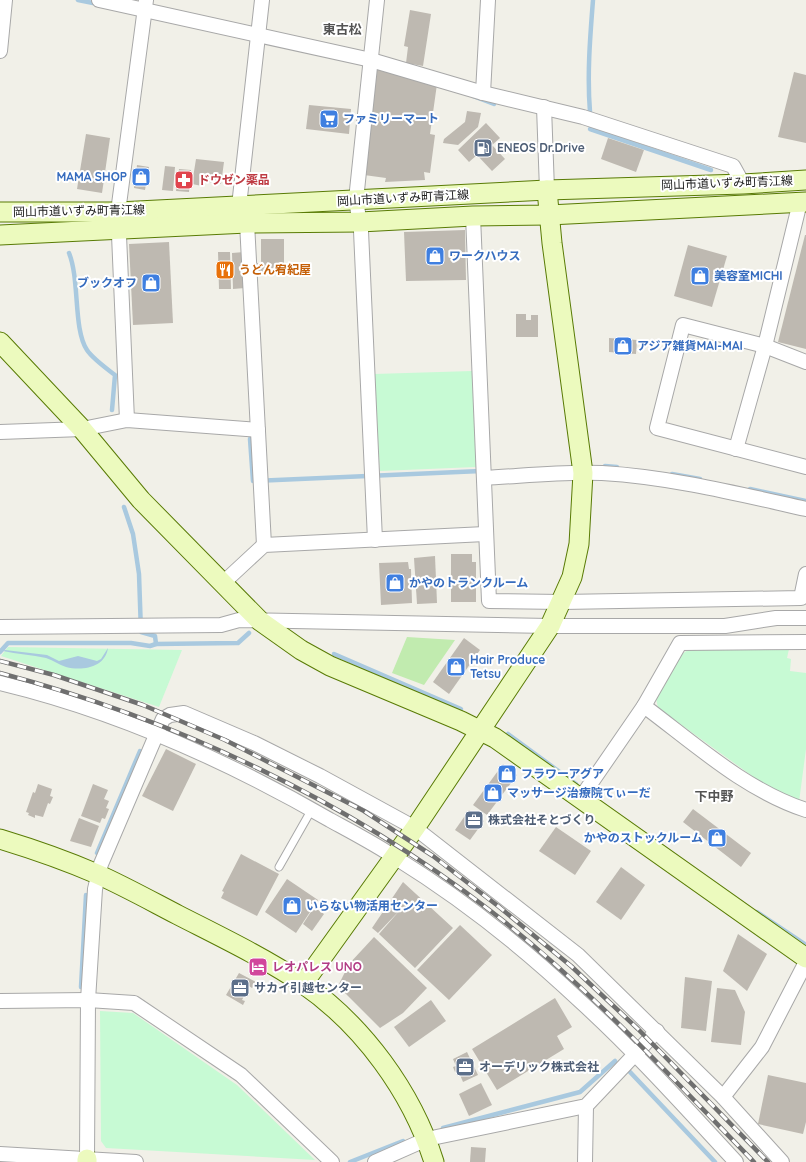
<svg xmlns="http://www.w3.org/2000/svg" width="806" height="1162" viewBox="0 0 806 1162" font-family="Quicksand,'Noto Sans JP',sans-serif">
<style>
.grass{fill:#c1ebaf}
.park{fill:#c7fad4}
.water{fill:#a9c9df}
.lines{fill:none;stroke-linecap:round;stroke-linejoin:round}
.stream{stroke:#a9c9df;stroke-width:4.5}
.building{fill:#beb9b1}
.lane-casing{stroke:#a8a8a8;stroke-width:9}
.street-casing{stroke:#a8a8a8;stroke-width:16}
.secondary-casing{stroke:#597b05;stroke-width:21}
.lane{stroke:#fff;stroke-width:7}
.street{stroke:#fff;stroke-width:14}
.secondary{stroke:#ecfabe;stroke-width:19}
.rail-casing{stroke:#6f6f6f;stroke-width:4.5}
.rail{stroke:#fff;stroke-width:3;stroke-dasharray:9;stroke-linecap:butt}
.labels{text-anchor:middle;stroke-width:4;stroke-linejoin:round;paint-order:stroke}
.shop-label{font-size:12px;font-weight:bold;fill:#366cbe;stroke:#fff;text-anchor:start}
.service-label{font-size:12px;font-weight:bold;fill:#4e5e75;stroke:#fff;text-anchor:start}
.health-label{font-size:12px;font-weight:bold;fill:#be3a42;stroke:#fff;text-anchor:start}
.street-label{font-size:12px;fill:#212121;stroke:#fff}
.food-label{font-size:12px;font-weight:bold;fill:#c56008;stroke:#fff;text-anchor:start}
.hotel-label{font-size:12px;font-weight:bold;fill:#b23c85;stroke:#fff;text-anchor:start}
.neighbourhood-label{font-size:13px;font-weight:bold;fill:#545454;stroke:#fff}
</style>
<rect width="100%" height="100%" fill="#f1f0e8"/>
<polygon class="grass" points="407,637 455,640 424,685 392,673"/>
<g class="park">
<polygon points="472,371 476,467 380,471 374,374"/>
<polygon points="8,647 182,650 159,707 1,656"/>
<polygon points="789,649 787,658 791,659 790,671 806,673 806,749 799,802 759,781 658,708 656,698 679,656 688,650"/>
<polygon points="100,1011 133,1013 237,1085 315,1160 106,1148 101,1141"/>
</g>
<path class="water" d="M 108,648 C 105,668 82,671 66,667 C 59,665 53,660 46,658 C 32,655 17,654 3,651 L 5,650 L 47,655 L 59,661 L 78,656 L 97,661 L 101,659 Z"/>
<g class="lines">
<g class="stream">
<polyline points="78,0 98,4"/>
<polyline points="473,96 494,104"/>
<path d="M 590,112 C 587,75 590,38 593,0"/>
<polyline points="590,129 711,170"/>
<path d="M 69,253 C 80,280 73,329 87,350 C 93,359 106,368 115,375 L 112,410"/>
<polyline points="250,439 253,481 481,471"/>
<polyline points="605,466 617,467"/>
<polyline points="672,474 700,479"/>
<polyline points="750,489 806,501"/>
<polyline points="124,507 133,534 139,574 141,632 155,636 156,644"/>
<polyline points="0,652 8,643 131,643 150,646 156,644 238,643 249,633"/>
<polyline points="334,654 461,709"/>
<polyline points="508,734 576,784"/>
<polyline points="97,853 140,751"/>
<polyline points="757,912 806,945"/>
<polyline points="81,987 86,895"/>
<polyline points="630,1072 715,1162"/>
<polyline points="443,1128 580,1092 615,1061"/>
<polyline points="350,1162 403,1141"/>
</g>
</g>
<g class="building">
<polygon points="410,10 431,14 423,66 406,63 408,47 404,46"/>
<polygon points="377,69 437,84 430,134 435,135 430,173 424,172 425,180 385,182 386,178 364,175"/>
<polygon points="794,72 806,75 806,143 778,137"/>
<polygon points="309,105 351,109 349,134 306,129"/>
<polygon points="467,111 481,113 478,127 458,145 443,143 444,139 465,122"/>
<polygon points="486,123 500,138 492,145 505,159 492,171 477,155 469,162 458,150"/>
<polygon points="86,134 110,138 102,193 77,189"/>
<polygon points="608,138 644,150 636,172 601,159"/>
<polygon points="196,159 224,162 221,184 203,181 202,186 192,184"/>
<polygon points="137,165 149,167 145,190 134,188"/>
<polygon points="165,166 175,167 173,191 162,190"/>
<polygon points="179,169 191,170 189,192 176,191"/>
<polygon points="465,230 466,280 406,281 404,232"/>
<polygon points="805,235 806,235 806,349 778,342"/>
<polygon points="261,239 284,239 284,274 257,274 257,263 261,263"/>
<polygon points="169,242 173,323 133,325 129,244"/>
<polygon points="688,245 727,256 712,307 674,296"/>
<polygon points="218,252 230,252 231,289 219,289"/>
<polygon points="244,252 245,288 233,289 232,253"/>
<polygon points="516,314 526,314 526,320 531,320 531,315 538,315 538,337 516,337"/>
<polygon points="609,338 637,340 636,354 609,352"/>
<polygon points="451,554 472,554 472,562 476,562 476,602 451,602"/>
<polygon points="435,556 437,603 417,604 414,558"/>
<polygon points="408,562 409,569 411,569 412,603 381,605 379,563"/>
<polygon points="464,638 480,650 449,694 433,682"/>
<polygon points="166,749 196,764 173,811 142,796"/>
<polygon points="503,764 517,775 487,815 473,805"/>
<polygon points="38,784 52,789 50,796 53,797 50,804 48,803 43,817 35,815 35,818 28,815 29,813 26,812 33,792 35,793"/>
<polygon points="93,784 108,790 104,799 109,801 106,808 109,809 105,819 102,818 100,823 81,816"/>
<polygon points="693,809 751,853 741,867 683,822"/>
<polygon points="469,810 484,821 470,840 455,830"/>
<polygon points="79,818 99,826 91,847 70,841"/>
<polygon points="556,827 591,851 575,875 539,851"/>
<polygon points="241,854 279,874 257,916 221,898 224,892 222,891"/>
<polygon points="621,867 645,885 621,920 596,902"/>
<polygon points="287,879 318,900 296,933 265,912"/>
<polygon points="403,882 453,928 415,968 379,934 400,910 378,933 372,928"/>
<polygon points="314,907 324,914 312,931 303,924"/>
<polygon points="460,925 492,955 449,1000 417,970"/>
<polygon points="738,934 767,954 747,991 723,971"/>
<polygon points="374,937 427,988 403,1013 380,1028 338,986 349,964"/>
<polygon points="239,973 256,982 252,988 249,986 242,1000 245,1001 243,1005 226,995"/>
<polygon points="685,977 712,981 706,1031 681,1028"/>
<polygon points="717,988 735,990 745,1012 741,1045 711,1042"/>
<polygon points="555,998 572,1027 557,1036 564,1049 497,1090 472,1049"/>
<polygon points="431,1000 446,1021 409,1047 394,1027"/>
<polygon points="467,1052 478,1075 463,1082 458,1070 455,1072 453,1067 456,1066 453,1059"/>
<polygon points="768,1075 806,1083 806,1122 803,1134 758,1124"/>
<polygon points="481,1083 492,1105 469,1116 459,1094"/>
<polygon points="471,1147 486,1148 485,1162 470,1162"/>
</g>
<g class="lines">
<g class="lane-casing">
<polyline id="lane" points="279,867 312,809"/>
</g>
<g class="street-casing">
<g id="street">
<polyline points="99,0 371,60 483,93 583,117 733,166 743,184"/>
<polyline points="0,51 5,0"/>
<polyline points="483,93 488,0"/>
<polyline points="544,107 547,190"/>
<polyline points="239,206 262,0"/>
<polyline points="473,216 489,601 562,602 801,598 806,574"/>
<polyline points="247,223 264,545"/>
<polyline points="806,362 765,346 683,325 657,428 806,467"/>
<polyline points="127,420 118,212 146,0"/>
<polyline points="0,432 82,429 127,420 258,430"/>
<polyline points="736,449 765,346 800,202"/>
<path d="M 484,478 C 523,476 563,471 602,473 C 671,477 739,494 806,509"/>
<polyline points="375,540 361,231 356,200 377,0"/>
<polyline points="223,583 264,545 485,534"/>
<polyline points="0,627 221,625 239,620 550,626 725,626 776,618 806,618"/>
<path d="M 0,683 C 117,711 226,760 330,820 C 352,832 375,844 396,858 C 462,899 524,948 580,1001 C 635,1051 685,1107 736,1162"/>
<path d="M 644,706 C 695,744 745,790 806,810"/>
<polyline points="580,799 644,706 680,643 806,642"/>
<polyline points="0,1001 88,1000 134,1003 241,1075 332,1162"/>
<polyline points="723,1097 762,1047 806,962"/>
<polyline points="0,1154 136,1162"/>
<polyline points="87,1159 88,1000 95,889 101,864 163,719 170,715 184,713 254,743 320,776 415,828 578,955 723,1097 782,1162"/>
<polyline points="375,1162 427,1139 586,1106 657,1031"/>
<polyline points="585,1162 586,1106"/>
</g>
</g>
<g class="secondary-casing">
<g id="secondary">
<polyline points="0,212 118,212 547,190 743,184 806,180"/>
<polyline points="0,235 247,223 360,222 473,216 549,215 806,202"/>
<polyline points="0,342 82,429 141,500 260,621 301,650 330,666 461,721 495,738 806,958"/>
<path d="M 0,839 C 33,849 65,860 97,874 C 124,886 151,901 178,915 C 219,936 263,957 302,983 C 363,1025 412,1092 434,1162"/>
<polyline points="303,984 415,828 550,626 572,577 579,544 583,473 552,243 547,190"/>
<polyline points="87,1159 87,1162"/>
</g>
</g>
<use href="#lane" class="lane"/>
<use href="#street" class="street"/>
<use href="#secondary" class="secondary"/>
<g class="rail-casing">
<g id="rail">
<polyline points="0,661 54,675 143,705 225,740 364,811 433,856 498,906 571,966 638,1029 768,1162"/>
<path d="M 0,673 C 177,720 346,800 492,912 C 588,986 670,1076 754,1162"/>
</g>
</g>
<use href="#rail" class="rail"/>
</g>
<defs>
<g id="supermarket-square" transform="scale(1)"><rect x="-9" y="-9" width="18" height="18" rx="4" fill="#3f7fe0" stroke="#fff"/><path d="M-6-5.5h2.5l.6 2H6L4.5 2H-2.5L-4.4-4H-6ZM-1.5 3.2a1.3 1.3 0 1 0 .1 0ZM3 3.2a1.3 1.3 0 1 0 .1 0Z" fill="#fff"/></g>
<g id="fuel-square" transform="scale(1)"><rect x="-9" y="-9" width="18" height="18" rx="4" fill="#5c6f8a" stroke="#fff"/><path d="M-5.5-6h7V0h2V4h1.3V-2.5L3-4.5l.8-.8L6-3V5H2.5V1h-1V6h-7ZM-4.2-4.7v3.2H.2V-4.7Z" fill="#fff"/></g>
<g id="shop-square" transform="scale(1)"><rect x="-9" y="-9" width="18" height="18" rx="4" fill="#3f7fe0" stroke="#fff"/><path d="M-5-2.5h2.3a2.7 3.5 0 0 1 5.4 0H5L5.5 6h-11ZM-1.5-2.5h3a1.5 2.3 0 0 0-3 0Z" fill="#fff"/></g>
<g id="pharmacy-square" transform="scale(1)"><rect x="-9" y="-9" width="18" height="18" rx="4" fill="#e0444e" stroke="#fff"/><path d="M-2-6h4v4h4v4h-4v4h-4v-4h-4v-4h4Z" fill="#fff"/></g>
<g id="restaurant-square" transform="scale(1)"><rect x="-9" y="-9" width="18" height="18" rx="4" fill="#e8710a" stroke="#fff"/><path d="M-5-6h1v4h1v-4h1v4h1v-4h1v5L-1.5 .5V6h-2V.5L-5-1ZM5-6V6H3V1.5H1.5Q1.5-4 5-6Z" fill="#fff"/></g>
<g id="office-square" transform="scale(1)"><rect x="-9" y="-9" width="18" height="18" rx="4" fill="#5c6f8a" stroke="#fff"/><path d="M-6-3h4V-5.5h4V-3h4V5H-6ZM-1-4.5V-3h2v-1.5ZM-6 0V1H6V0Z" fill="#fff"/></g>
<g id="hotel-square" transform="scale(1)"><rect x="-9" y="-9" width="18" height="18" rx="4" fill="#d1479c" stroke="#fff"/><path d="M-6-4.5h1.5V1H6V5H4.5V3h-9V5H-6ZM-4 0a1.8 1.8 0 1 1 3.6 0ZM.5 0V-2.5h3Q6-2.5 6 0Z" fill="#fff"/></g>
</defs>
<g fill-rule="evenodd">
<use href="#supermarket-square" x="329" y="119"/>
<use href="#fuel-square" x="483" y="148"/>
<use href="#shop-square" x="141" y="177"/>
<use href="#pharmacy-square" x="184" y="180"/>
<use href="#shop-square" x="435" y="256"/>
<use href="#restaurant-square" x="225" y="270"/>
<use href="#shop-square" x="700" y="276"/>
<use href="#shop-square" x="151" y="283"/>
<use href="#shop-square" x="623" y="346"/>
<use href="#shop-square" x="395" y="583"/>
<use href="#shop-square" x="456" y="667"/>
<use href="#shop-square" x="507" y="774"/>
<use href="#shop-square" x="493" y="793"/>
<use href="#office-square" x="474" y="820"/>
<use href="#shop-square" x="717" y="838"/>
<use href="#shop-square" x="292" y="906"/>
<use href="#hotel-square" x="258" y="967"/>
<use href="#office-square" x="240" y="988"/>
<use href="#office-square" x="465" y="1067"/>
</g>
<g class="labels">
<g class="shop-label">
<text x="343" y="123">ファミリーマート</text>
<text x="127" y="181" text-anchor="end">MAMA SHOP</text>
<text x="449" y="260">ワークハウス</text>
<text x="714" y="280">美容室MICHI</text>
<text x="137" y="287" text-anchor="end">ブックオフ</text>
<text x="637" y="350">アジア雑貨MAI-MAI</text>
<text x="409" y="587">かやのトランクルーム</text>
<text x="470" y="664">Hair Produce<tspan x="470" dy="14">Tetsu</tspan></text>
<text x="521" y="778">フラワーアグア</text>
<text x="507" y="797">マッサージ治療院てぃーだ</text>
<text x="703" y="842" text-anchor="end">かやのストックルーム</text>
<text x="306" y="910">いらない物活用センター</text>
</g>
<g class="service-label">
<text x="497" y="152">ENEOS Dr.Drive</text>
<text x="488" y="824">株式会社そとづくり</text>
<text x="254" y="992">サカイ引越センター</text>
<text x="479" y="1071">オーデリック株式会社</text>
</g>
<g class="health-label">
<text x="198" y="184">ドウゼン薬品</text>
</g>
<g class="street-label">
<text transform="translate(727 183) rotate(-2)" y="4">岡山市道いずみ町青江線</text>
<text transform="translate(403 198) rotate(-3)" y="4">岡山市道いずみ町青江線</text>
<text transform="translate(79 211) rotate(-1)" y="4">岡山市道いずみ町青江線</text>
</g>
<g class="food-label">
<text x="239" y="274">うどん宥紀屋</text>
</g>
<g class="hotel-label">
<text x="272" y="971">レオパレス UNO</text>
</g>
<g class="neighbourhood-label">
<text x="342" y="34">東古松</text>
<text x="714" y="801">下中野</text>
</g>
</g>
</svg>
